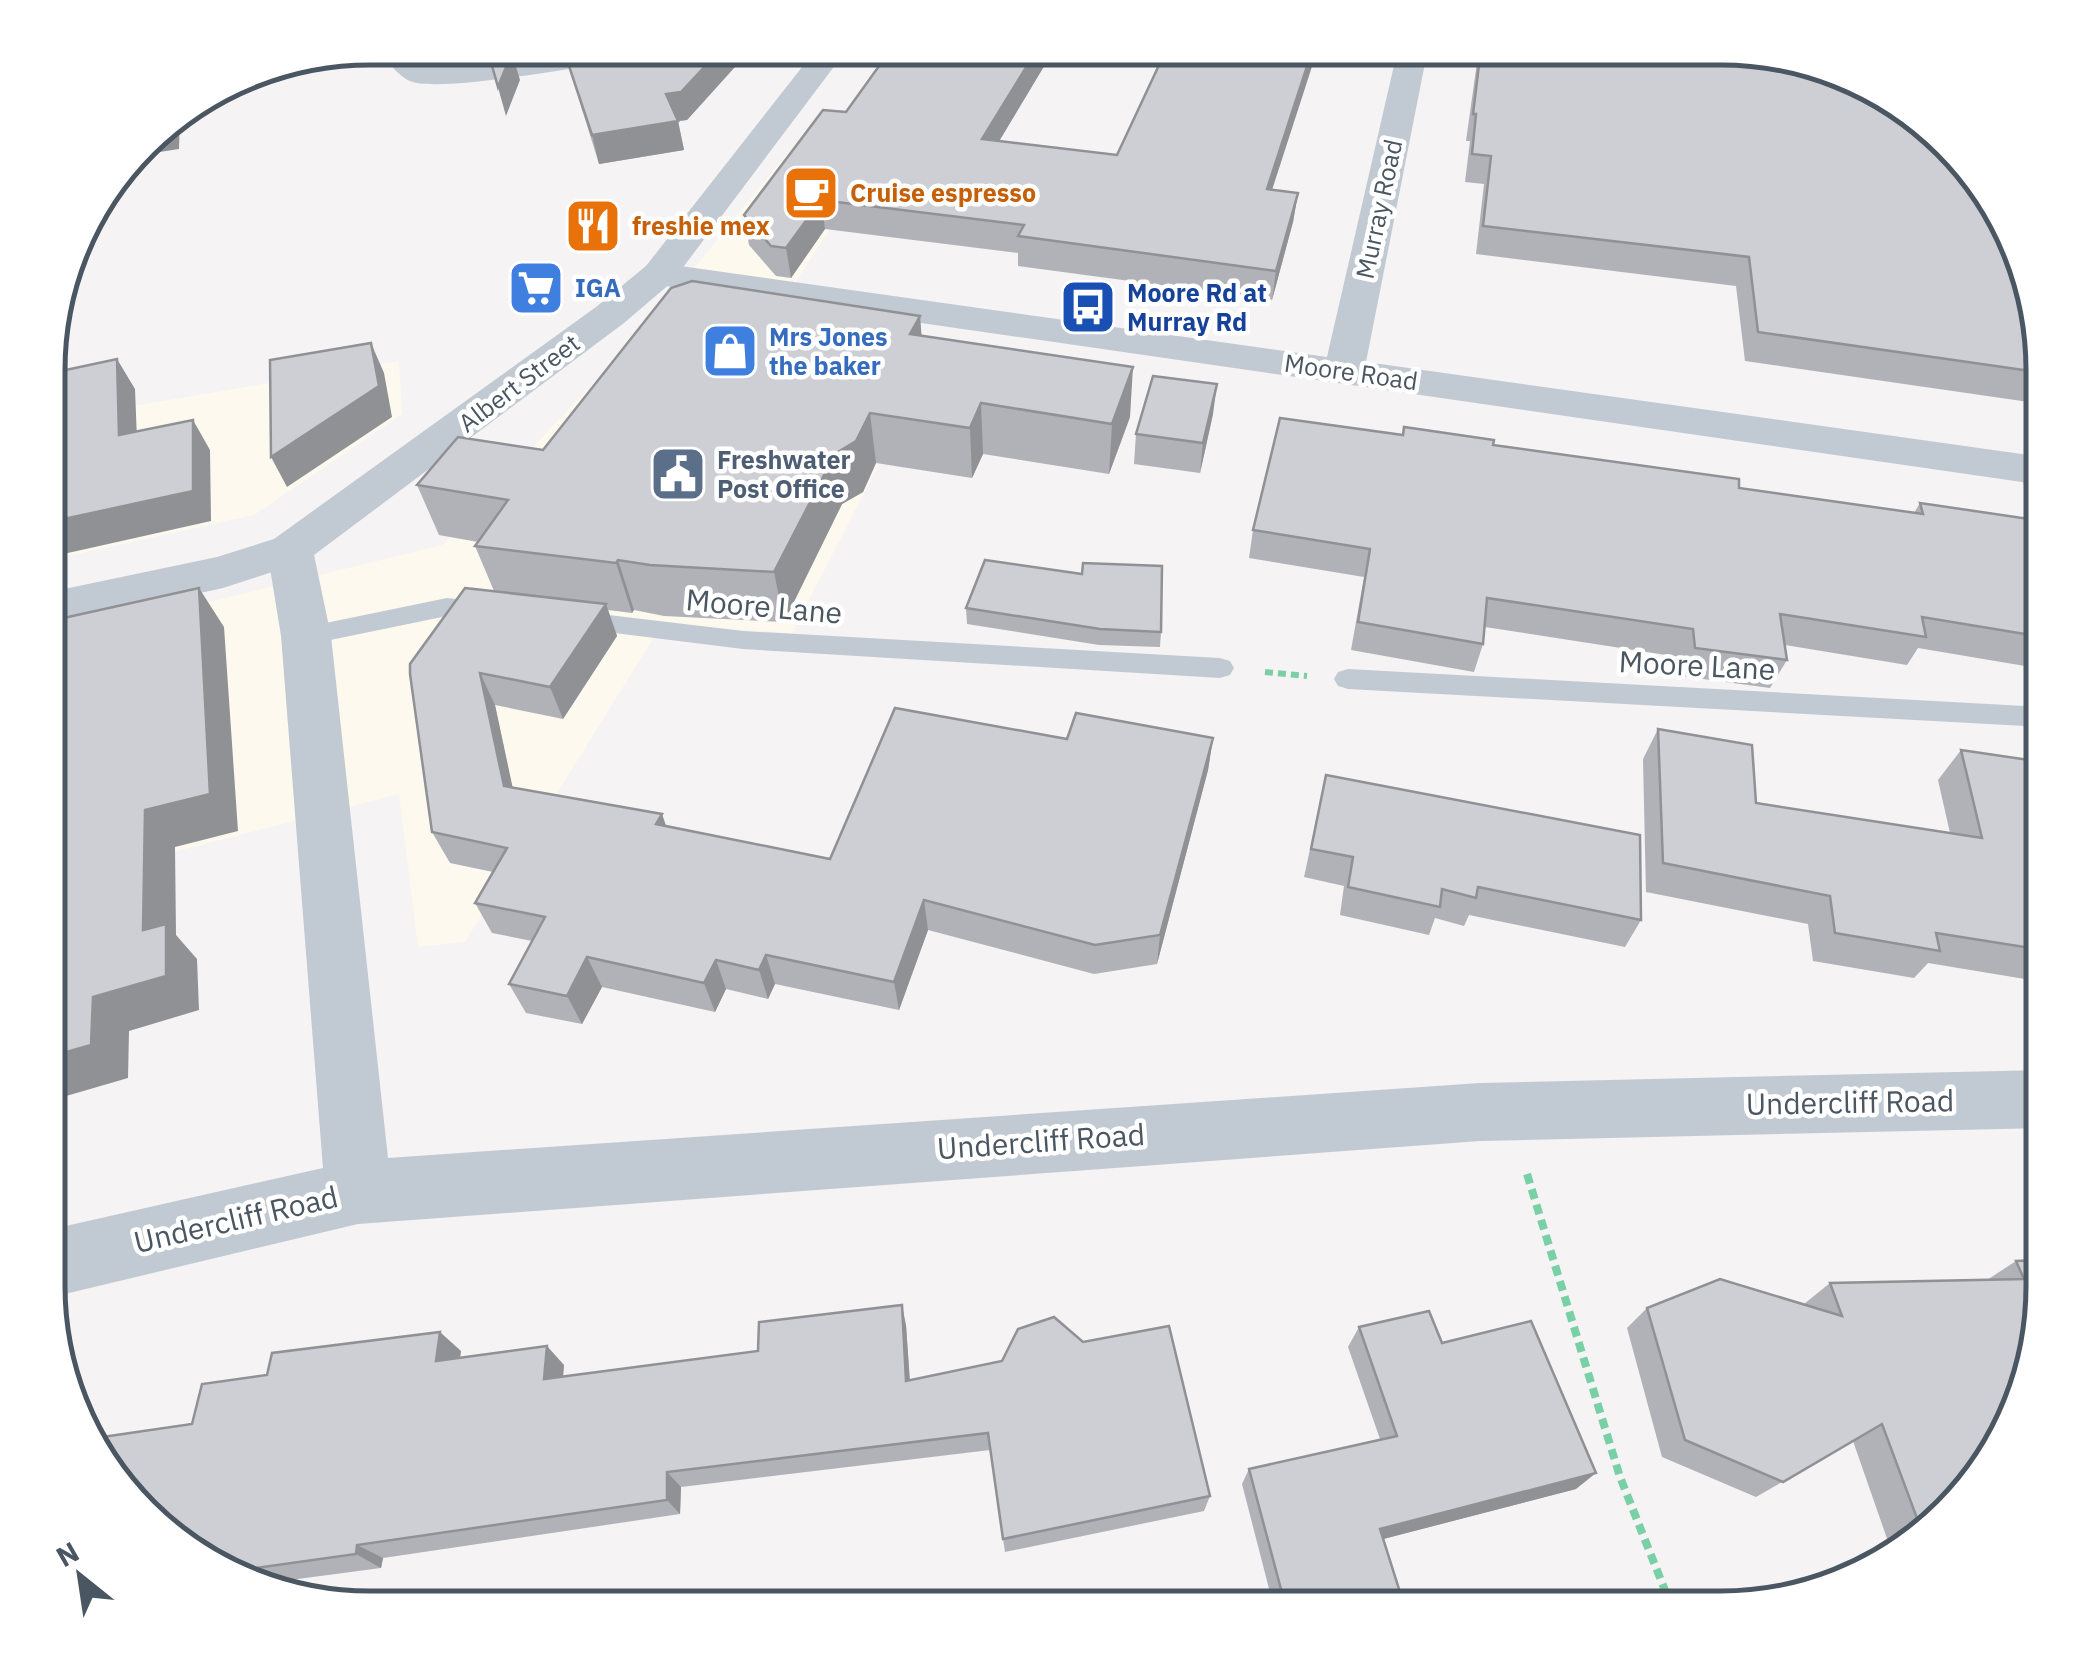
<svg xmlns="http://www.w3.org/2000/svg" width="2091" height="1656" viewBox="0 0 2091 1656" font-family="'IBM Plex Sans',sans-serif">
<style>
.commercial{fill:#fdf9ef}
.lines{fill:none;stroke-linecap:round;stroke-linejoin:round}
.path-far1{stroke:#7ad0a6;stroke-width:6;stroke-dasharray:8 5;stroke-linecap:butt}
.path{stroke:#7ad0a6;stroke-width:8;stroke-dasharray:10 6;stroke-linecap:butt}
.service{fill:#c1cad2;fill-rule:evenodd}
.minor{fill:#c1cad2;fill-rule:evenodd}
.tertiary{fill:#c1cad2;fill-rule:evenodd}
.wall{fill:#b0b2b7}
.shaded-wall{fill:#909195}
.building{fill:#cdcfd5;stroke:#909195;stroke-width:2.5}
.labels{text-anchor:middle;stroke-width:9;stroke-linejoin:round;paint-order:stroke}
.far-food-label{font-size:25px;font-weight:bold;fill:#c56008;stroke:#fff;text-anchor:start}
.far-street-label{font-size:25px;fill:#4a5661;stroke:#fff}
.far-shop-label{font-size:25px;font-weight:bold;fill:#366cbe;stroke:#fff;text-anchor:start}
.far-transit-label{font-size:25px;font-weight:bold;fill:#164399;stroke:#fff;text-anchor:start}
.far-service-label{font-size:25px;font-weight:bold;fill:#4e5e75;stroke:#fff;text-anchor:start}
.street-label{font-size:30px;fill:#4a5661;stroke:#fff}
.rim{fill:none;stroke:#4a5661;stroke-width:5}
</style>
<rect width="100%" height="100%" fill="#f5f3f3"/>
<g class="commercial">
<polygon points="803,134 886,143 798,278 773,332 934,357 792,633 662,624 465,942 418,947 399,794 49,884 50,641 442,545 653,319"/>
<polygon points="399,361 402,414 254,515 50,560 50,420"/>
</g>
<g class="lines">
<polyline class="path-far1" points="1265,672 1307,676"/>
<polyline class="path" points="1527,1174 1620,1477 1672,1608"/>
<g class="service">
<polygon points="2031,461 2039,464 2043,470 2043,517 2031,509 2019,469"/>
<polygon points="447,598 499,603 503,609 499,615 447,616 306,645 297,643 293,636 297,629 306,627"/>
<polygon points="575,611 743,631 1220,658 1230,661 1234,668 1230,675 1220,678 743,649 566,627 562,620 566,613"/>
<polygon points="1348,669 2043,707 2043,727 1348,689 1338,686 1334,679 1338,672"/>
</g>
<g class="minor">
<path d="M 378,48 L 410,48 L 426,64 C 504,62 580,44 657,48 L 653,55 L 642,57 C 602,63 438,94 410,81 C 398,76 385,59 378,48 Z"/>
<polygon points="1398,48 1428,48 1366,362 2043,457 2043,485 659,285 646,282 640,274 646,266 659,263 1327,357"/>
<polygon points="290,535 306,539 313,550 331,636 388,1158 1480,1083 2043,1070 2043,1128 1480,1141 358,1224 48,1298 48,1230 323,1168 281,636 267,550 274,539"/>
</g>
<polygon class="tertiary" points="817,48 848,48 672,282 624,323 306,561 223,588 50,626 50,592 217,557 274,539 596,307 646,266"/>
</g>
<g class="wall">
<polygon points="562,48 752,48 687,120 678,121 684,150 599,164 563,48"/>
<polygon points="892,48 1055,48 999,141 1272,190 1298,193 1293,222 1272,300 1018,266 1018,253 825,229 791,278 776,276 749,245 744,215 846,112"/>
<polygon points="1479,48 1741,48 2044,370 2043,404 1745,361 1736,286 1476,254 1484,184 1465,182 1470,141 1466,141"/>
<polygon points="920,316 921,336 1130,417 1109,474 983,454 972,478 876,463 863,492 842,504 784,622 664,616 634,610 632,613 608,610 617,636 563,719 495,705 512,787 666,826 830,859 1067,739 1213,738 1208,770 1157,964 1094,974 928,930 899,1010 775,984 768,999 726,989 715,1012 602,987 582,1024 526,1013 509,984 532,941 492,933 475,903 493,872 450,863 432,832 494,591 475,546 478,542 439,535 417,485 543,450"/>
<polygon points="1213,414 1200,473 1134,464 1136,434"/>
<polygon points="1402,434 1493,445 1739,488 1914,513 1920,503 2043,521 2043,669 1918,648 1907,665 1785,645 1787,660 1770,688 1681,676 1679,657 1485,627 1483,644 1474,672 1351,650 1364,577 1249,558 1253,530"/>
<polygon points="966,608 1161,632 1160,647 1099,645 967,624"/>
<polygon points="1658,729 1756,803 1950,833 1938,780 1961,750 2043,762 2043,982 1928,963 1914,978 1813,961 1808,924 1646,892 1643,759"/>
<polygon points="1326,775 1641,920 1625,947 1469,915 1464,926 1435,918 1429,935 1340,915 1344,886 1304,877"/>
<polygon points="2043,1260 1963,1499 1891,1550 1853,1441 1756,1497 1662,1457 1627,1328 1647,1308 1804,1304 1830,1283 1987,1280 2016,1261"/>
<polygon points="906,1325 910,1381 1210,1496 1204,1511 1005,1552 990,1450 681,1487 680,1514 383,1558 381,1568 252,1585 247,1584 157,1528 192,1424 267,1375 461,1351 460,1357 564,1365 563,1377 758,1351"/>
<polygon points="1359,1327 1442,1343 1576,1489 1383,1539 1405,1608 1274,1608 1242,1484 1249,1469 1380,1439 1348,1347"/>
</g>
<g class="shaded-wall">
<polygon points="487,48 532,48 531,51 512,53 520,80 506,116"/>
<polygon points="722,48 752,48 687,120 678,121 684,150 599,164 592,135"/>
<polygon points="1038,48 1055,48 983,168 982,139"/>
<polygon points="1313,48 1318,48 1263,218 1267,189"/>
<polygon points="180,114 179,149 134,156 158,127"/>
<polygon points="1298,193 1293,222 1272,300 1276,271"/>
<polygon points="821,200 825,229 791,278 786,248"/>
<polygon points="920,316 924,366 910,334"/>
<polygon points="371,343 384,373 392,417 287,487 271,457"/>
<polygon points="117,359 135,389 138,465 119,435"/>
<polygon points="1133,367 1130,417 1109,474 1112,424"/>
<polygon points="1217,384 1213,414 1200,473 1203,443"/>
<polygon points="981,403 983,454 972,478 970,428"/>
<polygon points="870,413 876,463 863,492 842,504 784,622 774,572 835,454"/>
<polygon points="193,420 210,450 211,521 50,557 50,522"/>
<polygon points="618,560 634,610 632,613 616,563"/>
<polygon points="199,588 224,627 238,831 175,847 176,935 197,959 199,1010 129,1031 128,1078 49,1101 49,1057 143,930 145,810"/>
<polygon points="606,604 617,636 563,719 550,687"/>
<polygon points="480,673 495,705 519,817 504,786"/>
<polygon points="1213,738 1208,770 1157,964 1160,935"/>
<polygon points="662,814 673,846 656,824"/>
<polygon points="924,900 928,930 899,1010 894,982"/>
<polygon points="766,955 775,984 768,999 759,970"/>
<polygon points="587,957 602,987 582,1024 567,996"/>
<polygon points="716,960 726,989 715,1012 704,983"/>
<polygon points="902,1305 906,1325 911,1400 906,1381"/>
<polygon points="440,1332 461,1351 457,1379 436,1361"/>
<polygon points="547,1346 564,1365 561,1397 544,1379"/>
<polygon points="667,1472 681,1487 680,1514 667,1500"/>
<polygon points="1596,1473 1576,1489 1368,1543 1380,1529"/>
<polygon points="357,1545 383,1558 381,1568 356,1554"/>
</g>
<g class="building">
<polygon points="563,48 722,48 681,92 666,94 678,121 592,135"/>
<polygon points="892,48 1038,48 982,139 1117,155 1167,48 1313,48 1267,189 1298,193 1276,271 1018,236 1024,225 821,200 786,248 771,246 744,215 823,110 846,112"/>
<polygon points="1481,48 1741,48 1844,72 1934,128 2010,228 2044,373 1758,332 1749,257 1483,226 1491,156 1472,154 1476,114 1473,114"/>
<polygon points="512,52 498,87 489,55"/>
<polygon points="692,281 920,316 910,334 1133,367 1112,424 981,403 970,428 870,413 856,441 835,454 774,572 650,565 618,560 616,563 475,546 508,500 417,485 458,437 543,450 671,288"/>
<polygon points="371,343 379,386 271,457 270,360"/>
<polygon points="117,359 119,435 193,420 193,491 50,522 50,415 60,412 61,371"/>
<polygon points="1153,376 1217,384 1203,443 1136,434"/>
<polygon points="1280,418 1403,435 1404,427 1494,440 1493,445 1739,479 1739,488 1923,514 1920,503 2043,521 2043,637 1922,617 1926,637 1780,614 1787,660 1695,648 1693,629 1487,598 1483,644 1358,622 1370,549 1253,530"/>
<polygon points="985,560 1082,574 1083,563 1162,566 1161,632 1100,629 966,608"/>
<polygon points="199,588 210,794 145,810 143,930 166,924 166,976 93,997 91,1045 49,1057 50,621"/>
<polygon points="465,588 606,604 550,687 480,673 504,786 662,814 656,824 830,859 895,708 1067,739 1076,713 1213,738 1160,935 1095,945 924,900 894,982 766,955 759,970 716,960 704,983 587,957 567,996 509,984 545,917 475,903 507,848 432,832 410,674 410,664"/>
<polygon points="1658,729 1752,745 1756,803 1982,838 1961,750 2043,762 2043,950 1936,933 1940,951 1835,933 1830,896 1663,863"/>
<polygon points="1326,775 1640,835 1641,920 1478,887 1476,898 1442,889 1440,907 1348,887 1353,857 1311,849"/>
<polygon points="2043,1260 2043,1307 2019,1410 1963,1499 1921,1529 1882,1424 1783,1482 1685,1440 1647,1308 1720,1279 1842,1316 1830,1283 2024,1279 2016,1261"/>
<polygon points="902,1305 906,1381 1002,1361 1018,1329 1054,1317 1083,1342 1169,1326 1210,1496 1003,1539 988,1433 667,1472 667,1500 357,1545 356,1554 227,1572 157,1528 89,1439 192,1424 202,1384 267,1375 272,1353 440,1332 436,1361 547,1346 544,1379 758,1351 759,1322"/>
<polygon points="1429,1311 1442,1343 1531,1321 1596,1473 1380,1529 1405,1608 1286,1608 1249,1469 1397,1436 1359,1327"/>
</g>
<defs>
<g id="cafe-square" transform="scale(2.875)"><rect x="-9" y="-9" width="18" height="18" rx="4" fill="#e8710a" stroke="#fff"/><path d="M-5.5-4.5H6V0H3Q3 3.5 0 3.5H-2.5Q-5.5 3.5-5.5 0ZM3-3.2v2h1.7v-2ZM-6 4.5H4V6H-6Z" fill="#fff"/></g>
<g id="restaurant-square" transform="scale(2.875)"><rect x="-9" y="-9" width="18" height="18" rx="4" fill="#e8710a" stroke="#fff"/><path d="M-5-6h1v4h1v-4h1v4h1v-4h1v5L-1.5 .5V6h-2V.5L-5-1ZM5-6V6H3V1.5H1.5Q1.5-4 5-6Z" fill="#fff"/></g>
<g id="supermarket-square" transform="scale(2.875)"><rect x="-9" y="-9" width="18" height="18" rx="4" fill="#3f7fe0" stroke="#fff"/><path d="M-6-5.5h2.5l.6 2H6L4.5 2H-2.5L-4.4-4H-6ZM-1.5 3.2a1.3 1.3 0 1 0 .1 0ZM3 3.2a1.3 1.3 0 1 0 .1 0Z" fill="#fff"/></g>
<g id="bus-square" transform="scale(2.875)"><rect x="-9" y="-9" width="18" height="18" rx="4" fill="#1a4fb4" stroke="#fff"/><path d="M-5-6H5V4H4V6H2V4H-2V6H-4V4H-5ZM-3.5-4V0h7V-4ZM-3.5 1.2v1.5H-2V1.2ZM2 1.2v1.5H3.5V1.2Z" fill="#fff"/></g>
<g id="shop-square" transform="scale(2.875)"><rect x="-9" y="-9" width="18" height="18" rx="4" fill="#3f7fe0" stroke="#fff"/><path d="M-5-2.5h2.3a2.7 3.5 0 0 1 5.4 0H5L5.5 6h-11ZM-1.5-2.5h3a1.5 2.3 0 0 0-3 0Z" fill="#fff"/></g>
<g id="civic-square" transform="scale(2.875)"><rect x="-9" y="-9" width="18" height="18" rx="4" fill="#5c6f8a" stroke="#fff"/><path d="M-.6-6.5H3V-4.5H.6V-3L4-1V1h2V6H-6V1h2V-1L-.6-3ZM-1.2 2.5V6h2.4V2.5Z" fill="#fff"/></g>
</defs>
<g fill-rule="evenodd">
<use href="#cafe-square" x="811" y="193"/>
<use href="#restaurant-square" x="593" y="226"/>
<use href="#supermarket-square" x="536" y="288"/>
<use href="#bus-square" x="1088" y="307"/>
<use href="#shop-square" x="730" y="351"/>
<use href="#civic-square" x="678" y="474"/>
</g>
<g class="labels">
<g class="far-food-label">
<text x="850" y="202">Cruise espresso</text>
<text x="632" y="235">freshie mex</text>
</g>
<g class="far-street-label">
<text transform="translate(1379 209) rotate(-78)" y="9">Murray Road</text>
<text transform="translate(1351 372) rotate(8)" y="9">Moore Road</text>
<text transform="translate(519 383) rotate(-37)" y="9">Albert Street</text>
</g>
<g class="far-shop-label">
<text x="575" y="297">IGA</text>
<text x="769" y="346">Mrs Jones<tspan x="769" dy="29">the baker</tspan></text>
</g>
<g class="far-transit-label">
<text x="1127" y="302">Moore Rd at<tspan x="1127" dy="29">Murray Rd</tspan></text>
</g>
<g class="far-service-label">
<text x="717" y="469">Freshwater<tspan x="717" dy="29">Post Office</tspan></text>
</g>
<g class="street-label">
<text transform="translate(764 607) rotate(5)" y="10">Moore Lane</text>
<text transform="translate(1697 666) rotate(3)" y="10">Moore Lane</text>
<text transform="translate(1850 1103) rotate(-1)" y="10">Undercliff Road</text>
<text transform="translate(1041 1142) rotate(-4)" y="10">Undercliff Road</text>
<text transform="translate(236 1220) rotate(-13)" y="10">Undercliff Road</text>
</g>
</g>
<path d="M0 0H2091V1656H0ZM370 65H1721A305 305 0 0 1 2026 370V1286A305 305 0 0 1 1721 1591H370A305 305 0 0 1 65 1286V370A305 305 0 0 1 370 65Z" fill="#fff" fill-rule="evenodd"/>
<path class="rim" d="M370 65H1721A305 305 0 0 1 2026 370V1286A305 305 0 0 1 1721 1591H370A305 305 0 0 1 65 1286V370A305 305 0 0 1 370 65Z"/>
<g transform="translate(80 1576) rotate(330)" stroke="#ffffff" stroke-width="8" paint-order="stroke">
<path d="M0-8L18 38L0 25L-18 38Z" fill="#4a5661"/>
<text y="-15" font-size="28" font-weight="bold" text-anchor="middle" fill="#4a5661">N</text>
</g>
</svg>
